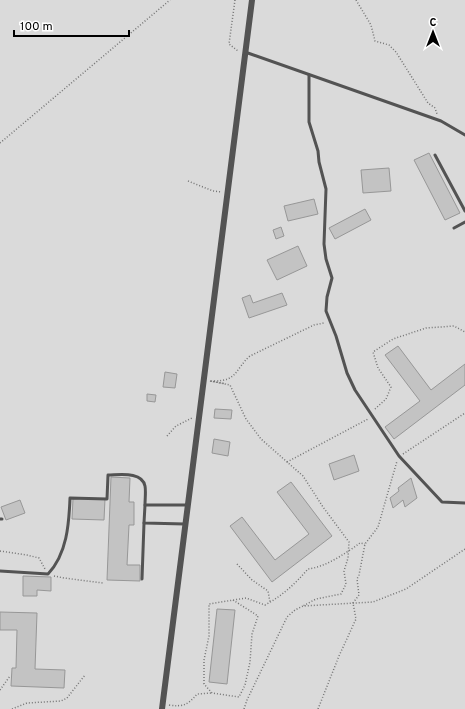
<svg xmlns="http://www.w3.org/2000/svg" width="465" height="709" viewBox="0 0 465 709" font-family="Overpass,sans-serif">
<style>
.green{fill:#dadada}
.building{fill:#c3c3c3;stroke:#979797}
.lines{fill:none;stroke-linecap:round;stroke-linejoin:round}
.path{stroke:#757575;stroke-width:1.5;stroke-dasharray:1 2;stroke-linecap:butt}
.service{stroke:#535353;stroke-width:3}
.minor{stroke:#535353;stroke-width:6}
</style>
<rect width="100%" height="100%" fill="#fff"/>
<rect class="green" x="0" y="0" width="465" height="709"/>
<g class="building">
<polygon points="429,153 460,213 445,220 414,160"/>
<polygon points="389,168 391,191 363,193 361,170"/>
<polygon points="314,199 318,214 288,221 284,206"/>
<polygon points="365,209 371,220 335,239 329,228"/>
<polygon points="281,227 284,236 276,239 273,230"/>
<polygon points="298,246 307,266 277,280 267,260"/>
<polygon points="282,293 287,305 249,318 242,298 250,295 253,303"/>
<polygon points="398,346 431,390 465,364 465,385 394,439 385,427 420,401 385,355"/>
<polygon points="165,372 177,374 175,388 163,387"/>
<polygon points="147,394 156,395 155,402 147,401"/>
<polygon points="215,409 232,410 231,419 214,418"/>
<polygon points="214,439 230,442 228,456 212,453"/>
<polygon points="354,455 359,471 334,480 329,464"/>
<polygon points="111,477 130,478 129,502 134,502 134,525 129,525 127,565 140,565 140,581 107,580"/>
<polygon points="411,478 417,498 405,507 403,500 393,508 390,498 399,491 398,488"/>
<polygon points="291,482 332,536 272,582 230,526 242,517 275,560 309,534 277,492"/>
<polygon points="73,499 105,499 104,520 72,519"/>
<polygon points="20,500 25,513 6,520 1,507"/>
<polygon points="23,576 51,577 51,591 37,590 37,596 23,596"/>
<polygon points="217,609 235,610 227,684 209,682"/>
<polygon points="0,612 37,613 35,669 65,670 64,688 11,686 12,668 16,668 17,630 0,630"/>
</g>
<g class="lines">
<g class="path">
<polyline points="235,0 229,44 238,51"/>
<polyline points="356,0 371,25 375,41 389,45 396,52 428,103 435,108 437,114"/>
<polyline points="0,143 170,0"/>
<polyline points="188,181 213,191 222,192"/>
<polyline points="210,381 230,385 246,419 261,439 303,476 323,507 349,542 348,558 344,571 346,584 341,594 316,599 303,606"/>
<polyline points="211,381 226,384"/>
<path d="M 214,381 C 238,381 235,369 250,356 L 314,325 L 324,323"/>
<polyline points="375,409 386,399 391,387 378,368 373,352 393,339 426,328 454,326 465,332"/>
<polyline points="167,436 176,426 192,418"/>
<polyline points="403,454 465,413"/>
<polyline points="287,462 368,419"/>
<polyline points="0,551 27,555 39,558 45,569"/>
<polyline points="237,564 252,580 268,591 270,602"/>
<polyline points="54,576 64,578 103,583"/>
<path d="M 233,600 L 258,616 L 252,634 L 250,662 L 245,685 L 239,697 L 212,693 L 204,684 L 204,660 L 209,636 L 209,604 L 246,598 L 265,605 C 282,596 295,584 308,569 C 326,567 346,553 360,543 L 365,544"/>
<polyline points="0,690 10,676"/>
<path d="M 169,705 C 183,707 188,705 197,694 L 212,693"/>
<polyline points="12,709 27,703 61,701 67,698 85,675"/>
<polyline points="244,709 247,700 287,617 295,610 303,606 373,602 406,589 465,549"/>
<polyline points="318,709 339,656 356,619 353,603 359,595 357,579 359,575 365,544 378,527 397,461"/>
</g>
<g class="service">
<polyline points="245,52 441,121 465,135"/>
<polyline points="309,75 309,122 318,151 319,162 326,189 324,244 326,259 332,278 327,297 326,311 336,336 347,373 355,390 399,456 442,502 465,503"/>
<polyline points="435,155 465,211"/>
<polyline points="454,228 465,222"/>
<polyline points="0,519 2,519"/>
<polyline points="185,524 144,523 145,505 188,505"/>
<path d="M 0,571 L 48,574 C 67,554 69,524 70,498 L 107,499 L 108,475 C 119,475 142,471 145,486 C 146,491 145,499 145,505"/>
<polyline points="142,579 144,523"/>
</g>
<polyline class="minor" points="162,709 252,0"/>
</g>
<g transform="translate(433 32)" stroke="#ffffff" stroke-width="3" paint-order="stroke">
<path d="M0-3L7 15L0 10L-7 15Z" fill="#000000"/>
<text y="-6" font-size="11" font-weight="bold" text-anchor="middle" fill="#000000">С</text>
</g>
<path d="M14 30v6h115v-6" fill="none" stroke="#000000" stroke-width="2"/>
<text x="20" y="30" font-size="12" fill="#000000" stroke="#ffffff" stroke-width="3" paint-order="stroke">100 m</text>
</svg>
